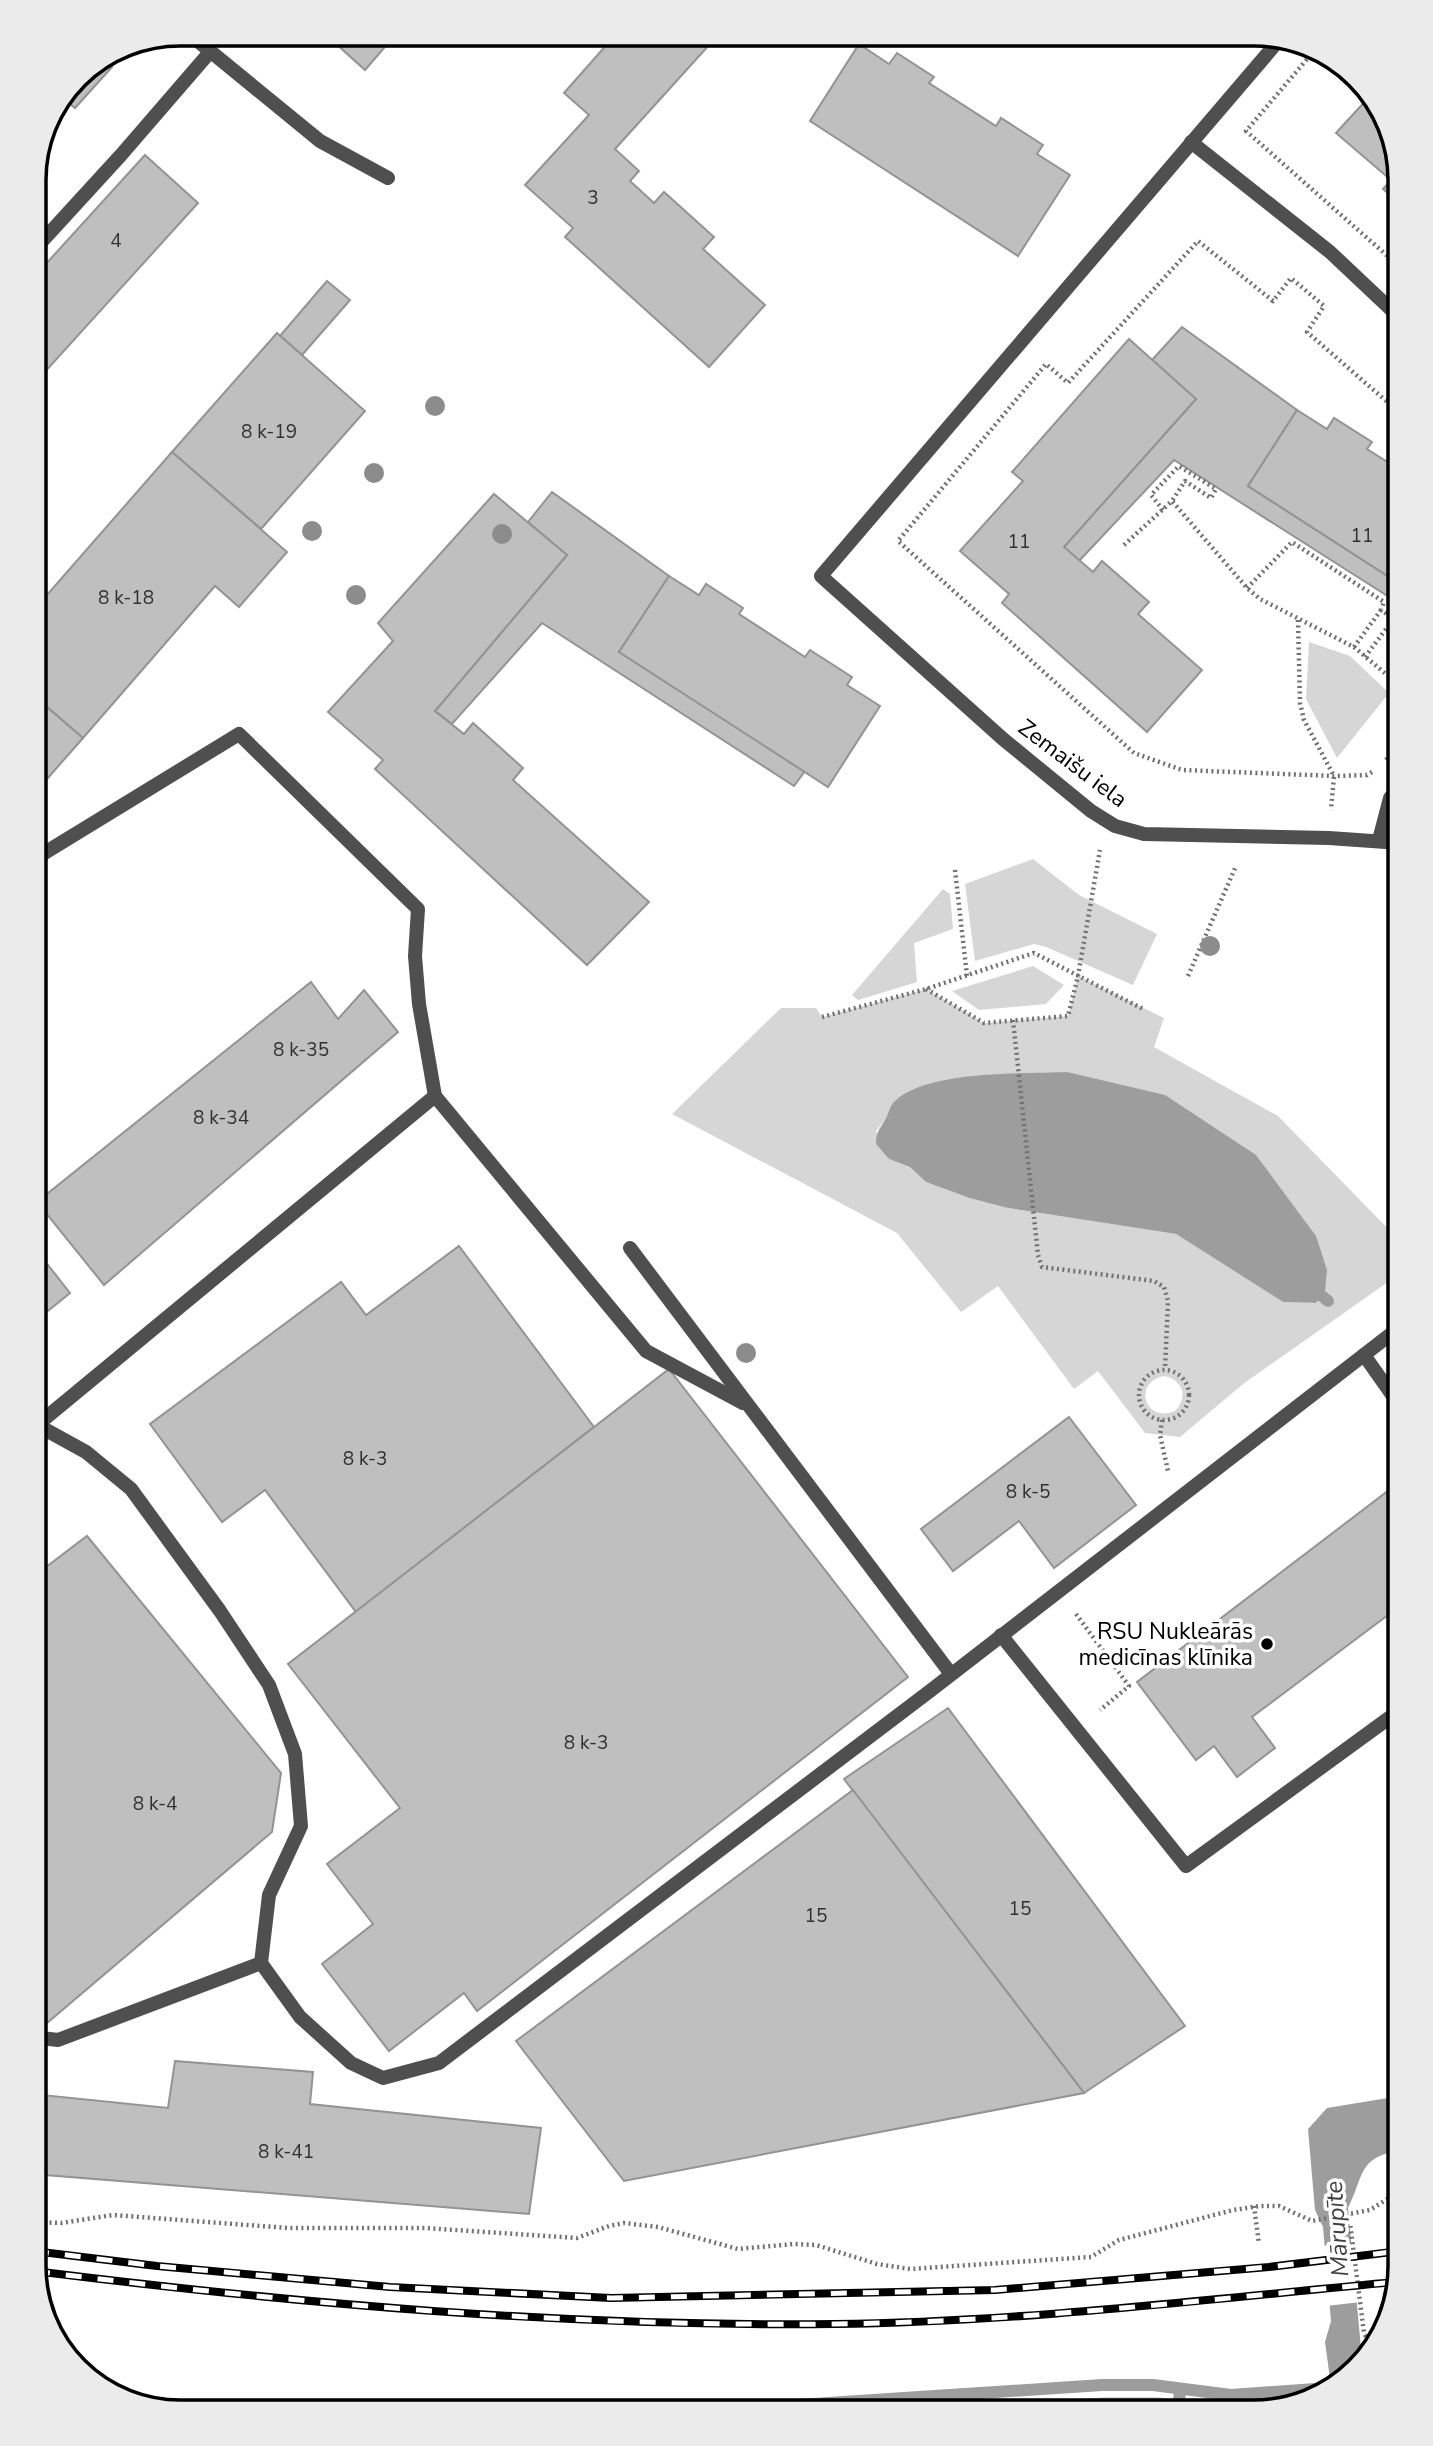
<svg xmlns="http://www.w3.org/2000/svg" width="1433" height="2446" viewBox="0 0 1433 2446" font-family="'Nunito Sans',sans-serif">
<style>
.green{fill:#d6d6d6;fill-rule:evenodd}
.water{fill:#9d9d9d}
.pier{fill:#fff}
.lines{fill:none;stroke-linecap:round;stroke-linejoin:round}
.stream{stroke:#9d9d9d;stroke-width:12}
.building{fill:#bfbfbf;stroke:#939393;stroke-width:2}
.path{stroke:#717171;stroke-width:4.5;stroke-dasharray:2 3.5;stroke-linecap:butt}
.service{stroke:#4f4f4f;stroke-width:14}
.minor{stroke:#4f4f4f;stroke-width:14}
.rail-casing{stroke:#000;stroke-width:8}
.rail{stroke:#fff;stroke-width:5;stroke-dasharray:16;stroke-linecap:butt}
.tree{fill:#8c8c8c}
.poi-dot{fill:#000;stroke:#fff;stroke-width:2.5}
.labels{text-anchor:middle;stroke-width:7;stroke-linejoin:round;paint-order:stroke}
.number-label{font-size:19px;fill:#303030}
.street-label{font-size:23px;fill:#000;stroke:#fff}
.poi-label{font-size:23px;fill:#000;stroke:#fff;text-anchor:end}
.water-label{font-size:24px;font-style:italic;fill:#3e3e3e;stroke:#fff}
.rim{fill:none;stroke:#000;stroke-width:3.5}
</style>
<rect width="100%" height="100%" fill="#fff"/>
<g class="green">
<polygon points="1309,642 1350,656 1389,693 1337,758 1306,699"/>
<polygon points="1033,859 1079,895 1157,934 1133,985 1046,947 1034,944 975,961 965,884"/>
<polygon points="943,889 950,894 953,929 914,943 917,982 858,1000 852,995"/>
<polygon points="1033,966 1064,985 1046,1004 979,1010 952,991"/>
<path d="M 1078,976 L 1164,1018 L 1154,1047 L 1278,1116 L 1400,1241 L 1395,1277 L 1243,1384 L 1180,1437 L 1145,1433 L 1098,1371 L 1074,1389 L 998,1286 L 961,1312 L 897,1233 L 672,1114 L 781,1008 L 816,1008 L 822,1017 L 926,989 L 984,1023 L 1068,1016 ZM 885,1120 L 1325,1291 L 1316,1303 L 1283,1302 L 1176,1234 L 1008,1208 L 926,1182 L 910,1167 L 889,1159 L 876,1131 ZM 1165,1376 C 1184,1381 1188,1398 1175,1411 C 1144,1424 1132,1381 1165,1376 Z"/>
<polygon points="1106,2397 1156,2397 1234,2407 1298,2402 1253,2413 916,2413"/>
</g>
<g class="water">
<path d="M 1067,1072 L 1165,1095 L 1256,1155 L 1316,1236 L 1327,1270 L 1325,1291 L 1316,1303 L 1283,1302 L 1176,1234 L 1008,1208 L 970,1198 L 926,1182 L 910,1167 L 889,1159 L 876,1144 C 876,1132 879,1130 885,1120 C 889,1114 889,1106 895,1101 C 928,1070 1022,1074 1067,1072 Z"/>
<path d="M 1400,2096 L 1400,2151 C 1358,2156 1364,2177 1348,2208 L 1362,2359 L 1331,2386 L 1325,2342 L 1331,2321 L 1323,2227 L 1315,2210 L 1308,2129 L 1327,2108 Z"/>
</g>
<polygon class="pier" points="1355,2243 1361,2302 1326,2306 1321,2246"/>
<g class="lines">
<g class="stream">
<polyline points="1322,1296 1328,1301"/>
<polyline points="724,2413 767,2407 1102,2385 1153,2385 1231,2395 1329,2388"/>
<polyline points="1178,2413 1180,2390"/>
</g>
</g>
<g class="building">
<polygon points="324,33 397,33 365,70"/>
<polygon points="617,33 720,33 615,149 639,171 630,181 654,203 664,192 714,237 703,249 765,305 709,367 565,237 573,228 525,185 589,115 564,93"/>
<polygon points="859,44 889,64 897,53 934,77 929,83 996,126 1001,118 1043,145 1037,154 1070,175 1018,256 810,121"/>
<polygon points="103,59 112,67 75,108 62,97 76,76"/>
<polygon points="1369,97 1385,115 1400,180 1400,204 1383,189 1391,180 1336,133"/>
<polygon points="145,155 198,203 34,384 34,277"/>
<polygon points="327,281 350,300 302,355 280,336"/>
<polygon points="1182,327 1297,410 1248,486 1400,584 1400,604 1174,460 1079,561 1064,547 1196,399 1152,360"/>
<polygon points="277,333 365,411 261,529 172,452"/>
<polygon points="1129,339 1196,399 1064,547 1093,572 1102,561 1149,602 1138,614 1202,670 1147,732 1002,603 1009,594 960,551 1023,481 1012,472"/>
<polygon points="1297,410 1327,429 1334,418 1372,442 1367,449 1400,470 1400,584 1248,486"/>
<polygon points="172,452 287,552 239,607 215,586 83,738 33,695 33,611"/>
<polygon points="552,492 669,576 619,652 805,771 794,786 542,623 452,724 435,711 567,555 528,522"/>
<polygon points="494,494 567,555 435,711 464,734 473,723 523,768 513,780 649,902 587,965 375,769 383,760 328,712 393,641 378,623"/>
<polygon points="669,576 699,595 706,584 743,608 739,614 805,657 810,650 852,677 847,685 880,706 828,787 619,652"/>
<polygon points="33,695 83,738 33,795"/>
<polygon points="311,982 338,1019 364,990 398,1032 104,1285 37,1202"/>
<polygon points="33,1246 70,1293 33,1323"/>
<polygon points="459,1246 594,1427 356,1612 265,1490 222,1522 150,1424 341,1282 366,1315"/>
<polygon points="669,1369 908,1677 477,2011 464,1993 389,2051 322,1964 373,1924 327,1864 400,1808 288,1664"/>
<polygon points="1069,1417 1136,1505 1054,1568 1019,1521 953,1571 921,1529"/>
<polygon points="1397,1484 1400,1488 1400,1606 1252,1717 1275,1748 1237,1777 1214,1746 1196,1760 1137,1682"/>
<polygon points="87,1536 281,1773 272,1832 47,2023 33,2006 33,1577"/>
<polygon points="948,1708 1185,2026 1084,2093 844,1779"/>
<polygon points="853,1790 1084,2093 624,2181 516,2041"/>
<polygon points="175,2061 313,2072 310,2104 541,2128 529,2214 33,2174 33,2094 168,2108"/>
</g>
<g class="lines">
<g class="path">
<polyline points="1314,51 1246,131 1400,267"/>
<polyline points="1163,510 1151,495 1179,466 1216,489 1211,498 1185,481 1172,501"/>
<polyline points="1124,545 1172,501 1247,588 1260,599 1354,647 1400,686"/>
<polyline points="1247,588 1292,542 1384,602 1381,610 1400,623"/>
<polyline points="1298,620 1300,703 1304,720 1334,776 1331,810"/>
<polyline points="1354,647 1381,610"/>
<polyline points="1365,657 1386,629 1400,637"/>
<polyline points="1386,760 1400,741"/>
<polyline points="1372,772 1367,775 1334,776 1182,770 1134,753 898,541 1046,364 1068,383 1198,241 1273,301 1291,278 1324,306 1307,332 1400,413"/>
<polyline points="955,870 967,976"/>
<polyline points="1188,976 1236,866"/>
<polyline points="926,989 984,1023 1068,1016 1078,976 1100,850"/>
<polyline points="822,1017 926,989 1034,953 1143,1009"/>
<polyline points="1013,1020 1038,1255 1042,1267 1154,1281 1164,1287 1168,1301 1165,1369"/>
<circle cx="1164" cy="1395" r="25"/>
<polyline points="1162,1420 1160,1435 1168,1471"/>
<polyline points="1076,1614 1129,1686 1100,1710"/>
<polyline points="1254,2206 1259,2244"/>
<polyline points="1349,2215 1364,2333 1373,2350"/>
<polyline points="33,2222 61,2223 113,2215 288,2228 425,2228 577,2238 609,2226 624,2223 658,2227 738,2249 794,2244 816,2245 877,2264 910,2269 1091,2257 1119,2240 1233,2210 1260,2206 1279,2206 1312,2221 1370,2210 1400,2191"/>
<polyline points="1119,2413 1159,2413"/>
</g>
<g class="service">
<polyline points="34,250 121,155 210,52"/>
<polyline points="33,860 239,734 418,909 415,956 419,1004 435,1096 37,1425"/>
<polyline points="435,1096 646,1351 743,1403"/>
<polyline points="630,1248 951,1674"/>
<polyline points="1364,1355 1400,1406"/>
<polyline points="33,1427 37,1425 86,1452 131,1489 220,1611 269,1685 295,1754 301,1826 269,1895 261,1963 300,2017 351,2063 383,2078 439,2063 930,1691 1400,1327"/>
<polyline points="1001,1635 1186,1866 1400,1710"/>
<polyline points="33,2037 58,2040 261,1963"/>
</g>
<g class="minor">
<polyline points="188,33 320,141 388,178"/>
<polyline points="1280,39 821,576 1003,739 1091,811 1115,826 1144,834 1329,838 1400,843"/>
<polyline points="1191,142 1330,252 1400,318"/>
<polyline points="1379,840 1390,798 1400,786"/>
</g>
<g class="rail-casing">
<g id="rail">
<polyline points="33,2251 157,2266 390,2287 611,2298 995,2290 1269,2267 1400,2251"/>
<path d="M 34,2271 C 300,2304 566,2327 834,2324 C 1022,2322 1209,2299 1395,2282"/>
</g>
</g>
<use href="#rail" class="rail"/>
</g>
<g class="tree">
<circle cx="435" cy="406" r="10"/>
<circle cx="374" cy="473" r="10"/>
<circle cx="312" cy="531" r="10"/>
<circle cx="502" cy="534" r="10"/>
<circle cx="356" cy="595" r="10"/>
<circle cx="1210" cy="946" r="10"/>
<circle cx="746" cy="1353" r="10"/>
</g>
<circle class="poi-dot" cx="1267" cy="1644" r="7"/>
<g class="labels">
<g class="number-label">
<text x="593" y="204">3</text>
<text x="116" y="247">4</text>
<text x="269" y="438">8 k-19</text>
<text x="1362" y="542">11</text>
<text x="1019" y="548">11</text>
<text x="126" y="604">8 k-18</text>
<text x="301" y="1056">8 k-35</text>
<text x="221" y="1124">8 k-34</text>
<text x="365" y="1465">8 k-3</text>
<text x="1028" y="1498">8 k-5</text>
<text x="586" y="1749">8 k-3</text>
<text x="155" y="1810">8 k-4</text>
<text x="1020" y="1915">15</text>
<text x="816" y="1922">15</text>
<text x="286" y="2158">8 k-41</text>
</g>
<g class="street-label">
<text transform="translate(1073 763) rotate(37)" y="8">Zemaišu iela</text>
</g>
<g class="poi-label">
<text x="1253" y="1639">RSU Nukleārās<tspan x="1253" dy="26">medicīnas klīnika</tspan></text>
</g>
<g class="water-label">
<text transform="translate(1337 2229) rotate(-94)" y="8">Mārupīte</text>
</g>
</g>
<path d="M0 0H1433V2446H0ZM180 46H1254A134 134 0 0 1 1388 180V2266A134 134 0 0 1 1254 2400H180A134 134 0 0 1 46 2266V180A134 134 0 0 1 180 46Z" fill="#ebebeb" fill-rule="evenodd"/>
<path class="rim" d="M180 46H1254A134 134 0 0 1 1388 180V2266A134 134 0 0 1 1254 2400H180A134 134 0 0 1 46 2266V180A134 134 0 0 1 180 46Z"/>
</svg>
